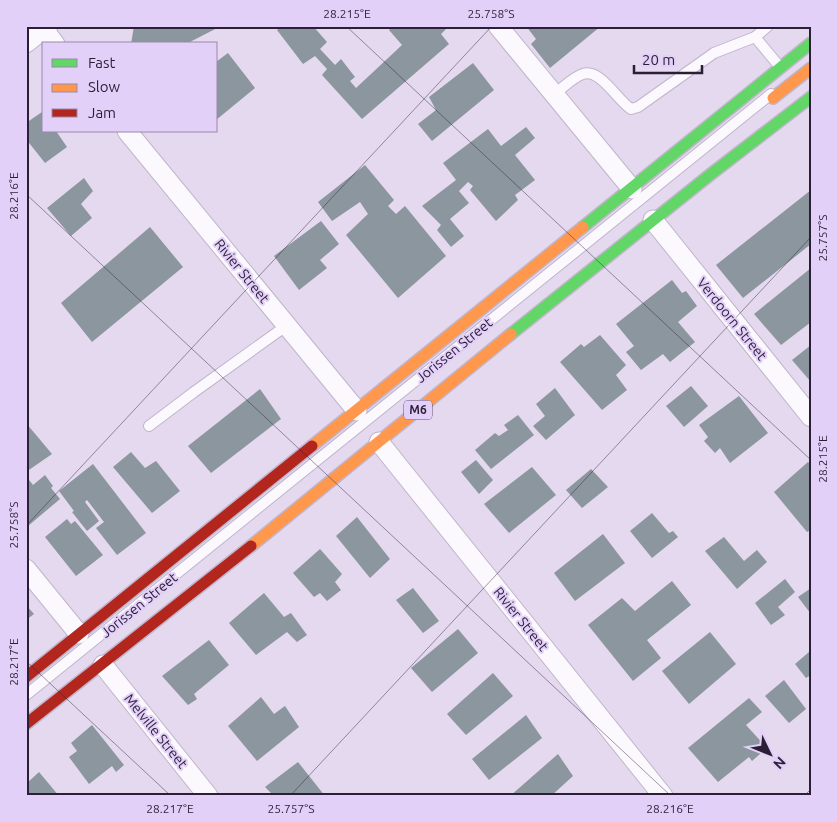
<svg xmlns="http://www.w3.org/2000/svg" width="837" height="822" viewBox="0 0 837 822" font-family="Ubuntu,sans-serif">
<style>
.building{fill:#8b969f}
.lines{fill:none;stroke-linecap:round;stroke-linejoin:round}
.lane-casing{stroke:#c0b5cb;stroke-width:12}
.street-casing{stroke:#c0b5cb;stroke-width:21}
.fast-casing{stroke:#c0b5cb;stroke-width:14}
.slow-casing{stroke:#c0b5cb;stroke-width:14}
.jam-casing{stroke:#c0b5cb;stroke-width:14}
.lane{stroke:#fbf9fd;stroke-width:10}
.street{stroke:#fbf9fd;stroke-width:19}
.fast{stroke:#63d668;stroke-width:11}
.slow{stroke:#ff974d;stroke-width:11}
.jam{stroke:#b3261e;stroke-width:11}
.ticks{fill:none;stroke:#2b1e37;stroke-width:1;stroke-opacity:0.45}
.labels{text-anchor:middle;stroke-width:4;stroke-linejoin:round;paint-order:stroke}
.shield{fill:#e3d0f8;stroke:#625371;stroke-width:1}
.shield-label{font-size:12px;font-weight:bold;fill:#2b1e37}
.street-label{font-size:14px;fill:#2b1e37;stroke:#e3d0f8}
.neatline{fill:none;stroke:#2b1e37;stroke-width:2}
.ticks-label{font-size:12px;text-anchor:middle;fill:#2b1e37}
</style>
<rect width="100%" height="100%" fill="#e4d9ef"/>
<g class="building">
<polygon points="134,26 221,26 186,44 131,44"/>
<polygon points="282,26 313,26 327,42 320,49 335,65 341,59 355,77 350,81 356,88 402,45 389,30 393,26 446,26 447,28 441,34 449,44 362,119 322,75 327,69 315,56 303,64 277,30"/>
<polygon points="526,26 601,26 550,68 531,44 536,39"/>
<polygon points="228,53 255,88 216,120 216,62"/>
<polygon points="473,63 494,90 432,141 418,124 436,110 429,97"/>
<polygon points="42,112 44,114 44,131 56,131 67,147 45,163 26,139 26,123"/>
<polygon points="526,127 535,138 515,155 535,180 515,195 518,200 496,221 470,190 473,186 468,182 459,191 469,203 450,219 464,236 451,247 437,230 441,225 422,206 456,180 443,163 488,129 501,146"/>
<polygon points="365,165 394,200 388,206 396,214 405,206 446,256 398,298 346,235 368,214 360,202 332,221 318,202"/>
<polygon points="84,178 93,191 81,204 92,218 71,236 47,208"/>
<polygon points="811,190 811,244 743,298 716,265"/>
<polygon points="321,221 339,244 320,260 327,268 299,290 274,256"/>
<polygon points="150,227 183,267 92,342 61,303"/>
<polygon points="811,268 811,322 781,345 754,314"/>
<polygon points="672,280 682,293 686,291 697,306 678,322 695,342 670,362 663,354 641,370 626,352 634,346 616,324"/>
<polygon points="600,335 626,365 616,375 627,390 602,410 560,362 581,344 584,347"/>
<polygon points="811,345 811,382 792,360"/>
<polygon points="691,386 708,406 684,427 666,406"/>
<polygon points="555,388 575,415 546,440 533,426 545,416 536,404"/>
<polygon points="260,389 281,419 211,473 188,446"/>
<polygon points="739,396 768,433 730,463 720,448 715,453 704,441 708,437 699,425"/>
<polygon points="518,415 534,435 491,469 475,450 495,433 499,436 508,430 504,425"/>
<polygon points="26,423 52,454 26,472"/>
<polygon points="131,452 145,468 156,461 180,491 152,513 113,467"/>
<polygon points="476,460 493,480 479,494 461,472"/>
<polygon points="808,462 811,465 811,530 807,532 774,492"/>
<polygon points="93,464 146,533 117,555 96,528 104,522 87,500 85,502 99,521 87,531 72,512 74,511 59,491"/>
<polygon points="532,467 556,495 509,533 484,504"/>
<polygon points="591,469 608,487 582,508 566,490"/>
<polygon points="45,475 53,486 51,488 60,499 28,526 26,524 26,476 33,485"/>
<polygon points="652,513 669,533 673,531 678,537 652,558 630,531"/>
<polygon points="357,517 390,559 370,578 336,536"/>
<polygon points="67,519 71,524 75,521 103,555 76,576 45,537"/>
<polygon points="603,534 625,563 575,601 554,573"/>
<polygon points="724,537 744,561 757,550 767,562 737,589 705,551"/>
<polygon points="320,549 342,574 335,582 341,590 327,601 320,593 314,597 293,573"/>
<polygon points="785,579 795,592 778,607 785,615 771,625 755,603"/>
<polygon points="672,581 691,605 647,640 661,658 633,681 588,625 622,598 635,611"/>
<polygon points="413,588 439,621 423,633 396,600"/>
<polygon points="811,588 811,614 798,597"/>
<polygon points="264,593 284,617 291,613 307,635 297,642 287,632 256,655 229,623"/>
<polygon points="26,605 34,614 26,620"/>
<polygon points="458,629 478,653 432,692 411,668"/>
<polygon points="710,632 736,664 689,704 662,671"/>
<polygon points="209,640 229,665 194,694 197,699 188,705 162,676"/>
<polygon points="809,652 811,654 811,675 806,678 795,664"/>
<polygon points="493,673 513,696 466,735 447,714"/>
<polygon points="784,680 806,709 789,723 765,696"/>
<polygon points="261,697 274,714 285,706 299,727 257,761 228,726"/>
<polygon points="749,698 762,712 746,725 767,748 752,761 749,757 718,782 688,748"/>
<polygon points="526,715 542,738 489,780 472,759"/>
<polygon points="92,725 124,765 116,772 112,766 89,784 69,757 77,751 71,743"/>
<polygon points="558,754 573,776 551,796 510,796"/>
<polygon points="298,762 325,796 274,796 265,787"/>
<polygon points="39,772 59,796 26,796 26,784"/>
</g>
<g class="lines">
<g class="lane-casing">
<g id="lane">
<polyline points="755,37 780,67"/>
<path d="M 554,94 C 563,88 573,77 583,74 C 600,68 618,101 631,109 L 638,107 L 714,53 L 755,37 L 768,26"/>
<polyline points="149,426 194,392 286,326"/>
<polyline points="26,695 771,94"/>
</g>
</g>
<g class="street-casing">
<g id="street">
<polyline points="41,26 55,44"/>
<polyline points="498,26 632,189"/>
<polyline points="26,43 48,26"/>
<polyline points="127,131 357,411"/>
<polyline points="653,220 811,417"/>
<polyline points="379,442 663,796"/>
<polyline points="26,569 79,634"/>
<polyline points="103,665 208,796"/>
</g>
</g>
<g class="fast-casing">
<g id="fast">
<polyline points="583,227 811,43"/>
<polyline points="511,334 711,174 811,97"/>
</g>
</g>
<g class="slow-casing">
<g id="slow">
<polyline points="773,98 811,68"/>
<polyline points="312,446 583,227"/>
<polyline points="251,546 511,334"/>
</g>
</g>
<g class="jam-casing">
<g id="jam">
<polyline points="26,677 312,446"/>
<polyline points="26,724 251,546"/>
</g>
</g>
<use href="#lane" class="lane"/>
<use href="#street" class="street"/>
<use href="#fast" class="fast"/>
<use href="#slow" class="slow"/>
<use href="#jam" class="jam"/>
</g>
<path class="ticks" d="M 346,26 L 811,460M 26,194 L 671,796M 26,526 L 492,26M 26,661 L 171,796M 290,796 L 811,237M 804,796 L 811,789"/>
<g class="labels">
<rect class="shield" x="404" y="400.5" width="28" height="19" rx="4"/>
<g class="shield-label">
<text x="418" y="414">M6</text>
</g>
<g class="street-label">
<text transform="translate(242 271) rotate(51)" y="5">Rivier Street</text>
<text transform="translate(732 319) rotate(51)" y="5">Verdoorn Street</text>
<text transform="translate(454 350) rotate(-39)" y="5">Jorissen Street</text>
<text transform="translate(139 605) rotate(-39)" y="5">Jorissen Street</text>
<text transform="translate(521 619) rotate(51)" y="5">Rivier Street</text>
<text transform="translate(156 731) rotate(51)" y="5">Melville Street</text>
</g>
</g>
<rect width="837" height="822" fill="none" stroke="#e3d0f8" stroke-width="55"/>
<rect x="42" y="42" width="175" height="90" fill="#e3d0f8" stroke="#9989ab"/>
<rect x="52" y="59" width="25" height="8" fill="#63d668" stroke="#9989ab"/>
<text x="88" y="68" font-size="15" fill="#2b1e37">Fast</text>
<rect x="52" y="84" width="25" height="8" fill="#ff974d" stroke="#9989ab"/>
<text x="88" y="92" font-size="15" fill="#2b1e37">Slow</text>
<rect x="52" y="109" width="25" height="8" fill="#b3261e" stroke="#9989ab"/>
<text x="88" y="118" font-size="15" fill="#2b1e37">Jam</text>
<g transform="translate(770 754) rotate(133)" stroke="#e3d0f8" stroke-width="4" paint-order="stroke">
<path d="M0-4L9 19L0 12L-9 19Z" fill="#2b1e37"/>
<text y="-8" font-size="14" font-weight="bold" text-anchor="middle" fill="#2b1e37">N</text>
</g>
<path d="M634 65v8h68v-8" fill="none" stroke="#2b1e37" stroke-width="2.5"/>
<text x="642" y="65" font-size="15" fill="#2b1e37" stroke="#e3d0f8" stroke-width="4" paint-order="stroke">20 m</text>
<rect x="28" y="28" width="782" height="766" class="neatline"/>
<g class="ticks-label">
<text x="347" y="18">28.215°E</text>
<text x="491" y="18">25.758°S</text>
<text transform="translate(14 196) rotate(-90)" y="4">28.216°E</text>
<text transform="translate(823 238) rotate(-90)" y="4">25.757°S</text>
<text transform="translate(823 459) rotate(-90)" y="4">28.215°E</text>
<text transform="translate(14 525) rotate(-90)" y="4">25.758°S</text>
<text transform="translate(14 662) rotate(-90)" y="4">28.217°E</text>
<text x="170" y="813">28.217°E</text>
<text x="291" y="813">25.757°S</text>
<text x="670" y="813">28.216°E</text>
</g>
</svg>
